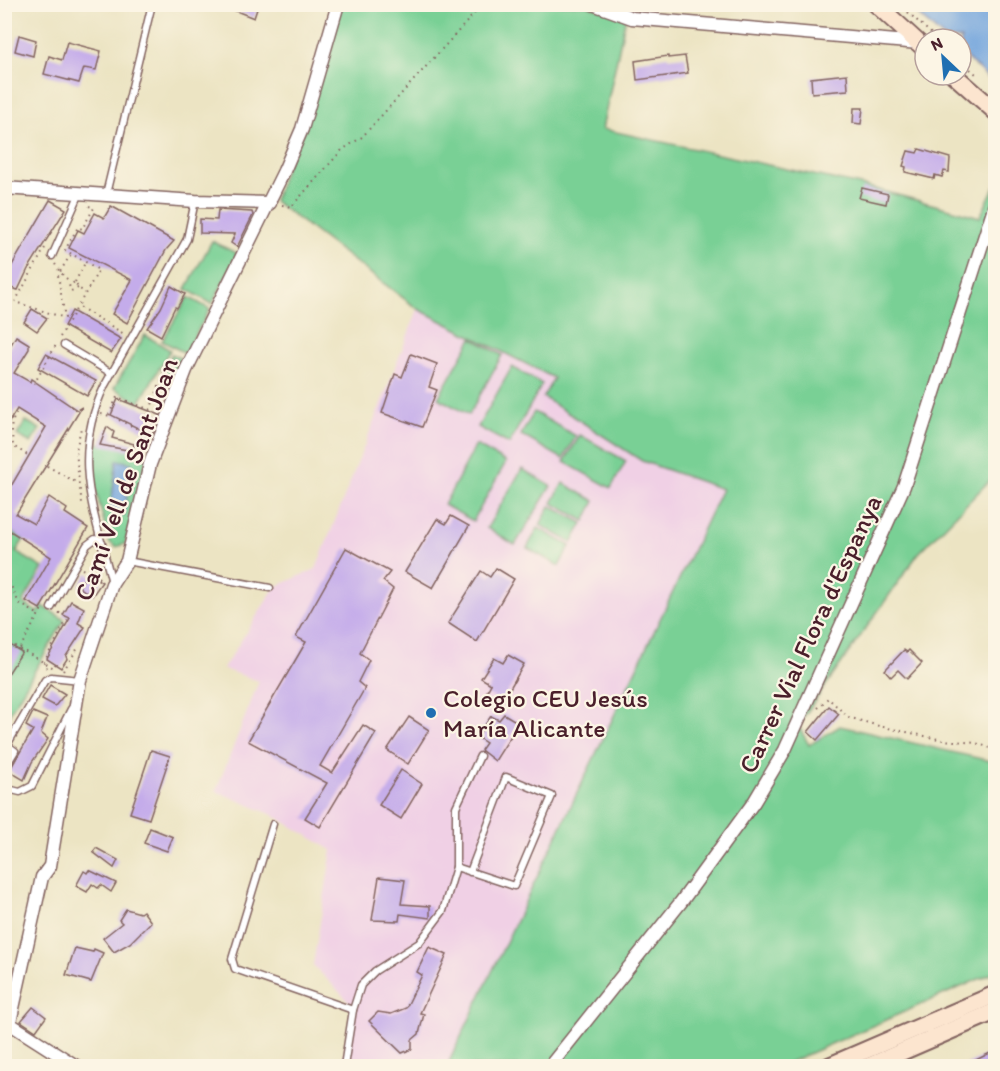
<svg xmlns="http://www.w3.org/2000/svg" width="1000" height="1071" viewBox="0 0 1000 1071" font-family="Itim,sans-serif">
<style>
.built{fill:#f0d0e5}
.green{fill:#79d095;stroke:#627860;stroke-width:1.5}
.water{fill:#72a4dd;stroke:#5e6284;stroke-width:1.5}
.building{fill:#c4acea}
.lines{fill:none;stroke-linecap:round;stroke-linejoin:round}
.service-casing{stroke:#836460;stroke-width:9}
.minor-casing{stroke:#836460;stroke-width:15}
.secondary-casing{stroke:#836460;stroke-width:20}
.path{stroke:#836460;stroke-width:2;stroke-dasharray:1.5 4.5;stroke-linecap:butt}
.service{stroke:#fff;stroke-width:6}
.minor{stroke:#fff;stroke-width:12}
.secondary{stroke:#fce5cf;stroke-width:16}
.poi-dot{fill:#1f6fb2;stroke:#fcf5e5;stroke-width:2}
.labels{text-anchor:middle;stroke-width:4.5;stroke-linejoin:round;paint-order:stroke}
.street-label{font-size:26px;fill:#4a1f2b;stroke:#fcf5e5}
.poi-label{font-size:26px;fill:#4a1f2b;stroke:#fcf5e5;text-anchor:start}
</style>
<rect width="100%" height="100%" fill="#fcf5e5"/>
<filter id="ink" filterUnits="userSpaceOnUse"><feTurbulence type="fractalNoise" baseFrequency=".0167" numOctaves="2"/><feDisplacementMap in="SourceGraphic" scale="12" xChannelSelector="R" yChannelSelector="G"/><feConvolveMatrix kernelMatrix="1 2 1 2 8 2 1 2 1" color-interpolation-filters="sRGB"/></filter>
<filter id="wash" filterUnits="userSpaceOnUse"><feTurbulence type="fractalNoise" baseFrequency=".008" numOctaves="4" result="noise"/><feDisplacementMap in="SourceGraphic" scale="24" xChannelSelector="R" yChannelSelector="G"/><feGaussianBlur stdDeviation="1.35" result="paint"/><feColorMatrix in="noise" values="0 0 0 0 0 0 0 0 0 0 0 0 0 0 0 0 0 1.4 0 .05"/><feComposite in="paint" operator="in"/></filter>
<g filter="url(#wash)">
<rect width="100%" height="100%" fill="#ece4c3"/>
<polygon class="built" points="418,309 554,378 544,397 642,461 722,489 447,1066 342,1066 354,1007 313,965 332,850 273,815 216,791 259,681 223,669 275,587 316,569"/>
<g class="green">
<polygon points="342,4 586,5 626,16 602,129 860,185 980,217 995,185 995,475 918,554 798,725 809,745 840,726 995,762 995,972 781,1066 447,1066 722,489 642,461 543,397 554,378 418,309 274,201"/>
<polygon points="212,241 238,254 212,304 186,289"/>
<polygon points="188,297 210,309 185,353 162,341"/>
<polygon points="145,335 170,350 139,403 114,388"/>
<polygon points="472,338 502,355 469,415 438,398"/>
<polygon points="172,354 182,359 172,377 162,371"/>
<polygon points="512,367 542,384 509,444 478,427"/>
<polygon points="534,412 576,436 563,459 521,435"/>
<polygon points="26,421 40,429 31,443 17,435"/>
<polygon points="580,435 626,461 611,488 564,462"/>
<polygon points="93,442 148,454 125,544 116,547 109,542 94,483"/>
<polygon points="476,445 506,462 473,521 444,505"/>
<polygon points="522,469 551,486 515,545 487,528"/>
<polygon points="563,483 595,501 585,521 552,503"/>
<polygon points="550,506 583,523 572,543 540,525"/>
<polygon points="5,528 24,539 16,552 43,568 23,602 38,613 43,606 65,620 5,721"/>
<polygon points="538,528 570,546 559,566 527,548"/>
</g>
<g class="water">
<polygon points="907,5 995,5 995,84 961,53 961,39 945,39"/>
<polygon points="117,460 132,463 124,516 110,512"/>
</g>
<g id="blocks">
<g class="building">
<polygon points="218,4 244,4 257,9 254,18"/>
<polygon points="19,35 36,40 33,56 15,51"/>
<polygon points="67,42 101,51 96,70 84,68 79,83 44,74 49,56 62,60"/>
<polygon points="668,56 668,58 685,56 688,73 637,80 635,61"/>
<polygon points="847,74 848,90 812,93 811,78"/>
<polygon points="854,108 863,108 861,124 853,123"/>
<polygon points="919,149 950,158 949,172 944,171 942,177 935,175 934,179 905,172 906,167 903,166 908,151 917,153"/>
<polygon points="862,188 888,194 886,204 859,198"/>
<polygon points="50,200 66,209 28,269 18,290 4,286 4,279"/>
<polygon points="111,206 174,241 166,250 127,323 112,314 132,280 69,248 78,230 84,233 95,213 104,218"/>
<polygon points="218,210 252,212 253,215 237,247 231,243 235,234 200,233 200,219 217,220"/>
<polygon points="171,286 185,294 177,308 175,307 161,336 147,328 161,308"/>
<polygon points="32,309 47,318 37,331 24,322"/>
<polygon points="72,311 121,339 111,353 64,326"/>
<polygon points="16,336 29,344 29,349 14,373 30,382 31,379 77,410 82,407 16,514 34,524 49,497 67,509 65,513 88,528 40,609 26,601 51,557 4,527 4,498 46,427 17,409 4,430 4,356"/>
<polygon points="46,354 96,381 87,396 38,368"/>
<polygon points="411,354 437,364 429,387 437,390 422,427 382,413 395,374 402,377"/>
<polygon points="118,399 160,415 152,435 111,415"/>
<polygon points="107,427 114,432 112,438 134,444 133,451 100,445"/>
<polygon points="451,516 469,526 433,588 405,572 437,519 446,524"/>
<polygon points="346,548 390,572 383,581 393,589 360,653 369,660 358,682 365,688 320,766 332,773 363,725 376,733 320,827 305,818 327,783 248,741 306,642 296,637"/>
<polygon points="496,568 514,579 477,642 448,623 481,571 490,577"/>
<polygon points="87,573 102,582 92,596 79,587"/>
<polygon points="71,601 84,608 78,623 85,627 66,656 67,659 61,668 47,659 70,618 63,615"/>
<polygon points="8,644 22,652 4,680 4,651"/>
<polygon points="904,650 907,652 909,650 922,663 907,679 898,670 891,677 885,670"/>
<polygon points="508,655 524,664 502,702 486,693 491,684 481,678 494,658 503,663"/>
<polygon points="50,685 65,694 55,706 42,699"/>
<polygon points="829,706 839,714 817,740 808,732"/>
<polygon points="33,712 47,718 41,733 48,739 32,762 24,780 9,771 33,730 26,726"/>
<polygon points="504,714 519,723 495,761 481,750 486,743 477,737 491,716 499,720"/>
<polygon points="409,717 429,730 408,764 387,750"/>
<polygon points="151,750 170,756 149,819 130,813"/>
<polygon points="401,770 422,784 401,819 379,805"/>
<polygon points="150,828 173,837 167,851 144,843"/>
<polygon points="96,848 118,860 114,868 93,852"/>
<polygon points="89,870 116,883 111,892 101,885 98,888 92,884 87,892 76,886 84,871 87,873"/>
<polygon points="379,877 405,880 401,904 430,906 430,918 400,914 399,921 372,920"/>
<polygon points="126,909 140,913 143,911 151,922 130,943 114,952 103,938 122,923 119,920"/>
<polygon points="429,947 447,955 420,1013 424,1014 419,1034 412,1040 412,1049 402,1053 369,1021 378,1012 391,1014 406,1008 422,975 417,972"/>
<polygon points="75,948 93,952 94,949 103,953 91,982 66,975"/>
<polygon points="33,1007 46,1017 36,1031 21,1021"/>
<polygon points="996,1050 996,1066 964,1066"/>
</g>
</g>
</g>
<g filter="url(#ink)">
<use href="#blocks" fill-opacity="0" stroke="#836460" stroke-width="1.5"/>
<g class="lines">
<g class="service-casing">
<g id="service">
<polyline points="106,194 152,4"/>
<polyline points="52,256 80,193"/>
<polyline points="64,345 111,373"/>
<polyline points="127,561 270,588"/>
<path d="M 112,583 C 94,510 70,458 105,385 L 187,239 L 195,201"/>
<polyline points="51,608 87,545 95,539 102,543"/>
<polyline points="4,769 15,751 7,745 45,680 51,677 80,680"/>
<polyline points="4,788 20,792 32,786 71,709"/>
<polyline points="273,824 232,959 235,969 353,1010"/>
<polyline points="456,867 514,886 552,796 506,777 470,872"/>
<polyline points="344,1066 353,1010 361,985 375,971 419,943 443,911 456,867 456,807 480,756"/>
</g>
</g>
<g class="minor-casing">
<g id="minor">
<polyline points="593,4 632,18 919,43"/>
<polyline points="4,188 195,201 270,203"/>
<polyline points="4,1020 76,1066"/>
<polyline points="10,1022 42,877 50,866 80,680 112,584 127,561 150,464 186,370 284,171 302,129 338,4"/>
<polyline points="550,1066 681,902 754,802 785,750 904,486 996,201"/>
</g>
</g>
<g class="secondary-casing">
<g id="secondary">
<polyline points="876,4 925,49"/>
<polyline points="954,75 996,112"/>
<polyline points="829,1066 996,994"/>
<polyline points="869,1066 996,1011"/>
</g>
</g>
<g class="path">
<polyline points="899,4 937,39"/>
<polyline points="961,61 977,75"/>
<polyline points="282,205 291,207 342,150 362,137 483,4"/>
<polyline points="89,206 94,208 82,229 78,227 65,250 99,270 78,306 124,334"/>
<polyline points="45,248 15,302 65,318 58,275 71,254"/>
<polyline points="55,264 60,272 70,282"/>
<polyline points="75,282 85,263"/>
<polyline points="78,288 71,291 69,285 75,282 78,288 85,292"/>
<polyline points="60,337 78,306"/>
<polyline points="34,384 56,345"/>
<polyline points="101,414 111,416"/>
<polyline points="109,415 117,397 151,410"/>
<polyline points="11,419 13,446 29,456"/>
<polyline points="13,420 18,410"/>
<polyline points="119,420 142,431 163,376"/>
<polyline points="47,466 79,484 82,503"/>
<polyline points="79,484 76,450 81,428"/>
<polyline points="82,569 101,579"/>
<polyline points="4,571 19,603 39,615"/>
<polyline points="4,640 54,668"/>
<polyline points="20,648 42,609"/>
<polyline points="47,668 44,662 68,618 58,612"/>
<polyline points="63,671 78,648"/>
<polyline points="818,708 828,698 848,717 879,726 943,740 976,743 996,750"/>
<polyline points="810,1066 817,1063"/>
</g>
<use href="#service" class="service"/>
<use href="#minor" class="minor"/>
<use href="#secondary" class="secondary"/>
</g>
</g>
<circle class="poi-dot" cx="431" cy="713" r="6"/>
<g class="labels">
<g class="street-label">
<text transform="translate(126 479) rotate(-70)" y="9">Camí Vell de Sant Joan</text>
<text transform="translate(810 634) rotate(-65)" y="9">Carrer Vial Flora d'Espanya</text>
</g>
<g class="poi-label">
<text x="443" y="707">Colegio CEU Jesús<tspan x="443" dy="30">María Alicante</tspan></text>
</g>
</g>
<rect width="1000" height="1071" fill="none" stroke="#fcf5e5" stroke-width="24"/>
<g transform="translate(943 57) rotate(334)"><circle r="28" fill="#fcf5e5" stroke="#b59f9b" stroke-width="1.5"/>
<path d="M0-4.5L10 22L0 15L-10 22Z" fill="#1f6fb2"/>
<text y="-9" font-size="16" font-weight="bold" text-anchor="middle" fill="#4a1f2b">N</text>
</g>
</svg>
